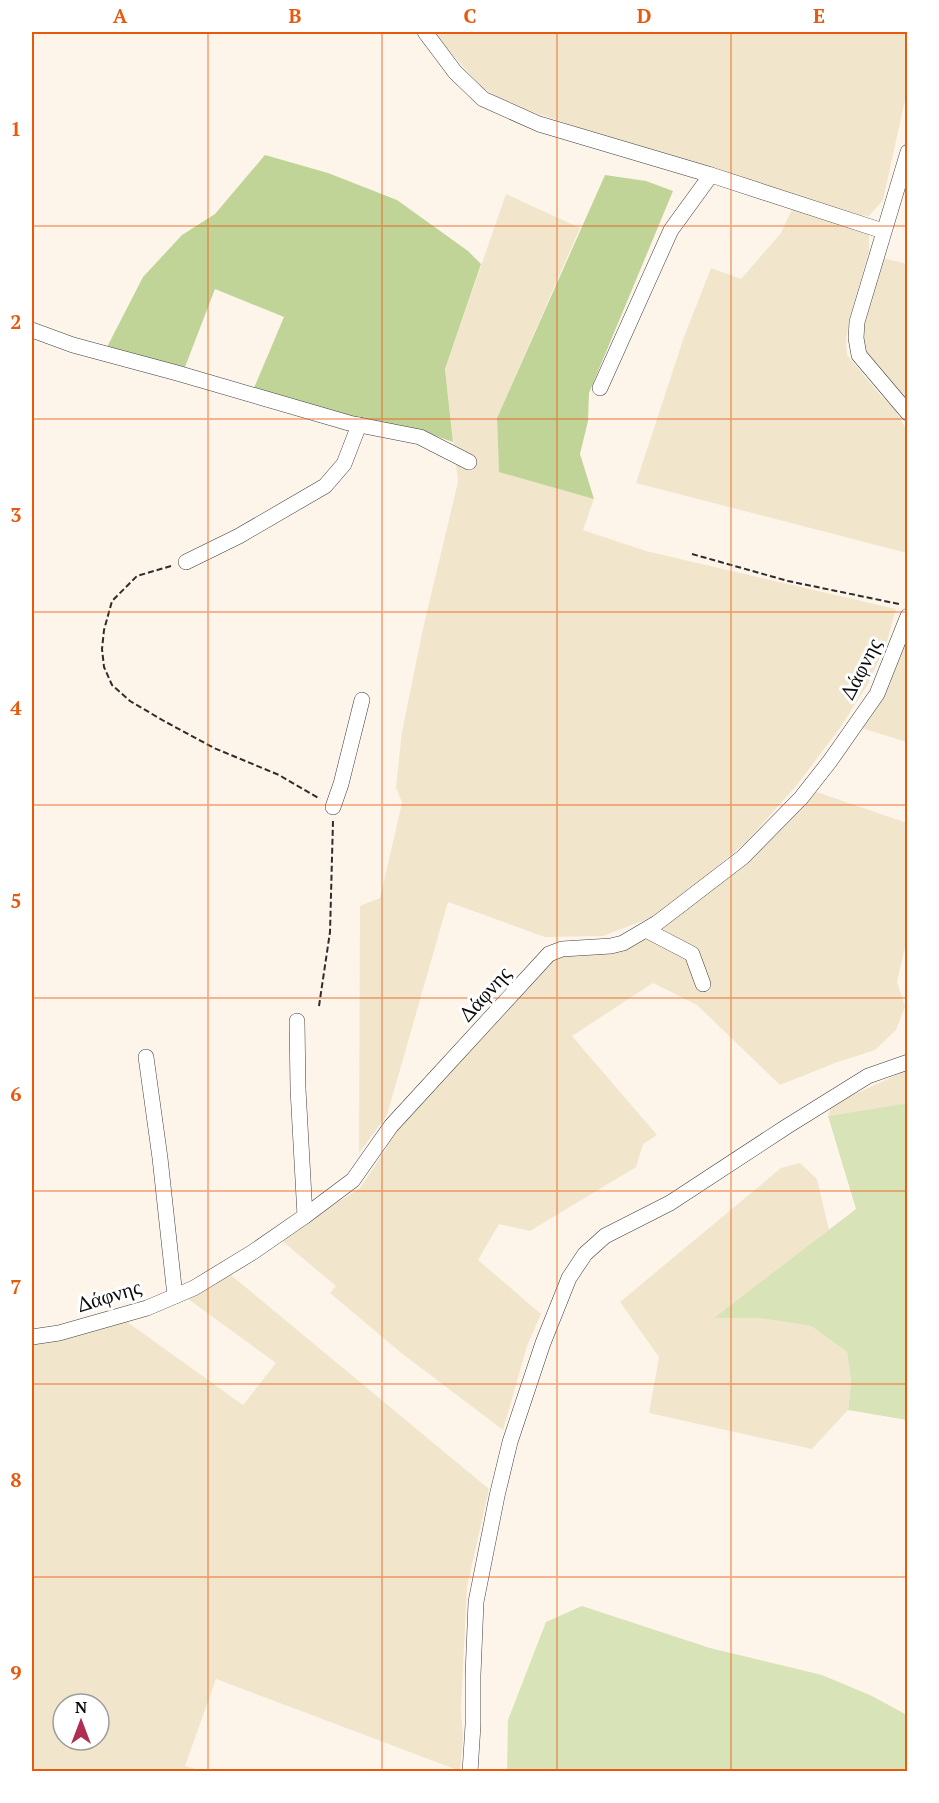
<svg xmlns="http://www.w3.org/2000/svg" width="939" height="1803" viewBox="0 0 939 1803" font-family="'PT Serif',serif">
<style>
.farmland{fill:#f1e6cc;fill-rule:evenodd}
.green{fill:#d8e4b7}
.forest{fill:#c0d498}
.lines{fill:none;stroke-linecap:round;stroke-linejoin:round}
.minor-casing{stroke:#3e3e3e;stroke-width:16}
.path{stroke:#2d2d2d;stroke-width:2;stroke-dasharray:6 3;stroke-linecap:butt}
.minor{stroke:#fff;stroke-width:15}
.grid{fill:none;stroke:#e8590c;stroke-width:1.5;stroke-opacity:0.55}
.labels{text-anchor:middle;stroke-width:6;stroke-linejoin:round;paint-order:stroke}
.street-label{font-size:21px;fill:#0b0b0b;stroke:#fff}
.neatline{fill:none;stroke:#e8590c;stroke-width:2}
.grid-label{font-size:20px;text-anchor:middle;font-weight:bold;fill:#e8590c}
</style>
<rect width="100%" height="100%" fill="#fdf5ea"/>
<g class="farmland">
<polygon points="433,32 907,32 907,91 883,200 869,216 859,215 591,132 507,103 481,87"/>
<polygon points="506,194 580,228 497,418 499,471 594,499 583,530 646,551 896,609 887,641 868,684 840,728 797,785 745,843 707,875 653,917 603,936 545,937 448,902 387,1115 359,1153 360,906 380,898 402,803 396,787 402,732 424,624 458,482 445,369"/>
<polygon points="793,207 869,234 869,251 849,321 846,341 847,355 881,396 893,406 907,431 907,553 636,483 684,337 711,268 741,279 781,233"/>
<polygon points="879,257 907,264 907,409 861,354 859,323"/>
<polygon points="907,622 907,742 861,728"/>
<polygon points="811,790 907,823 907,939 897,982 905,1007 896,1030 875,1050 835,1063 780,1085 697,1005 653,983 572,1036 657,1135 643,1144 636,1167 530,1231 499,1224 478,1260 541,1314 527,1346 503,1430 400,1352 330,1293 336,1286 280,1239 360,1188 386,1149 396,1128 551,957 652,930"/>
<polygon points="907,1070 907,1105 901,1104 828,1116 832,1105"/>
<polygon points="800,1163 817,1179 829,1230 715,1318 759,1318 811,1326 847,1352 851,1382 848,1410 812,1449 649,1413 659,1357 620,1302 781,1168"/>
<path d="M 226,1271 L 489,1489 L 467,1587 L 461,1709 L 463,1738 L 460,1771 L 216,1679 L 185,1766 L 204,1771 L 32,1772 L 32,1341 L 123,1319 L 243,1405 L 276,1363 L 184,1296 ZM 63,1704 L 99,1704 L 99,1740 L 63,1740 Z"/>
</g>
<g class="green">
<polygon points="901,1104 908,1105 907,1420 848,1410 851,1382 847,1352 811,1326 759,1318 714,1318 856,1209 828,1116"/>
<polygon points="582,1606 710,1648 822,1675 872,1696 907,1715 907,1771 507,1771 508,1720 546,1622"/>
</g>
<g class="forest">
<polygon points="265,155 328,173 397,200 468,251 481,264 445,369 453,442 419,430 359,419 254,388 284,317 215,289 185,367 106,349 143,277 182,235 215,214"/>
<polygon points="605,175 646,181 673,191 589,393 588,421 580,454 594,499 499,472 497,418"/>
</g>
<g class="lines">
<g class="minor-casing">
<g id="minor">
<polyline points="425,32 455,72 483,99 539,124 711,175 883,231"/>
<polyline points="908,152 857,322 856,338 859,355 908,413"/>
<polyline points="32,330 73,345 177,373 349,423 420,437 469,462"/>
<polyline points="600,388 671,230 711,175"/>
<polyline points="186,562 239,536 325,486 344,464 359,425"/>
<polyline points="333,807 341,784 362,700"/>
<polyline points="646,930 692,954 703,984"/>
<polyline points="297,1021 298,1089 305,1216"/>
<polyline points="146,1057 160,1158 175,1296"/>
<polyline points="32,1337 59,1333 147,1308 194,1288 253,1252 305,1216 353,1180 391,1126 549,954 562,949 611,946 623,943 657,923 743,857 801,798 830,761 877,694 908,616"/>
<polyline points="470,1772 473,1725 473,1675 476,1602 497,1496 510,1442 543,1343 569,1278 585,1254 605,1236 670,1203 786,1127 868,1076 908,1062"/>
</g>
</g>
<g class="path">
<polyline points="692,554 788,581 899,604"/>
<polyline points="171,566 137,576 112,601 104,630 102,649 104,667 112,685 130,701 164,721 214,748 279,775 320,799"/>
<polyline points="319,1006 330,932 333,821"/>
</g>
<use href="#minor" class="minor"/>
</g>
<path class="grid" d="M 208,32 L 208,1772M 382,32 L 382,1772M 557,32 L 557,1772M 731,32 L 731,1772M 32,226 L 908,226M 32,419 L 908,419M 32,612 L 908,612M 32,805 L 908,805M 32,998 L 908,998M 32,1191 L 908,1191M 32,1384 L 908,1384M 32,1577 L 908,1577"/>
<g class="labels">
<g class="street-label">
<text transform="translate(861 669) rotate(-63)" y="7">Δάφνης</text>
<text transform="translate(485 994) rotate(-48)" y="7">Δάφνης</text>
<text transform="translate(109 1296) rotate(-17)" y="7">Δάφνης</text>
</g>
</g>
<rect width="939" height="1803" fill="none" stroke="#ffffff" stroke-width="66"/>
<g transform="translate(81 1722)"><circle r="28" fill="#ffffff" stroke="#9d9d9d" stroke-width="1.5"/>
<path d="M0-4.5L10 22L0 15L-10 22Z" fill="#ae2f50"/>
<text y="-9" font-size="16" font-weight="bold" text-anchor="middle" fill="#0b0b0b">N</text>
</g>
<rect x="33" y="33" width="873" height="1737" class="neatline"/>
<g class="grid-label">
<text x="120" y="23">A</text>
<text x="295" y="23">B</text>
<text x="470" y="23">C</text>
<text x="644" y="23">D</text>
<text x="819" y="23">E</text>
<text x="16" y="136">1</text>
<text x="16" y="329">2</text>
<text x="16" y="522">3</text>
<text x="16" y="715">4</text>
<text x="16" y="908">5</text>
<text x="16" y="1101">6</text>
<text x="16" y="1294">7</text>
<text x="16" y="1487">8</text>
<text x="16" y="1680">9</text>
</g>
</svg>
